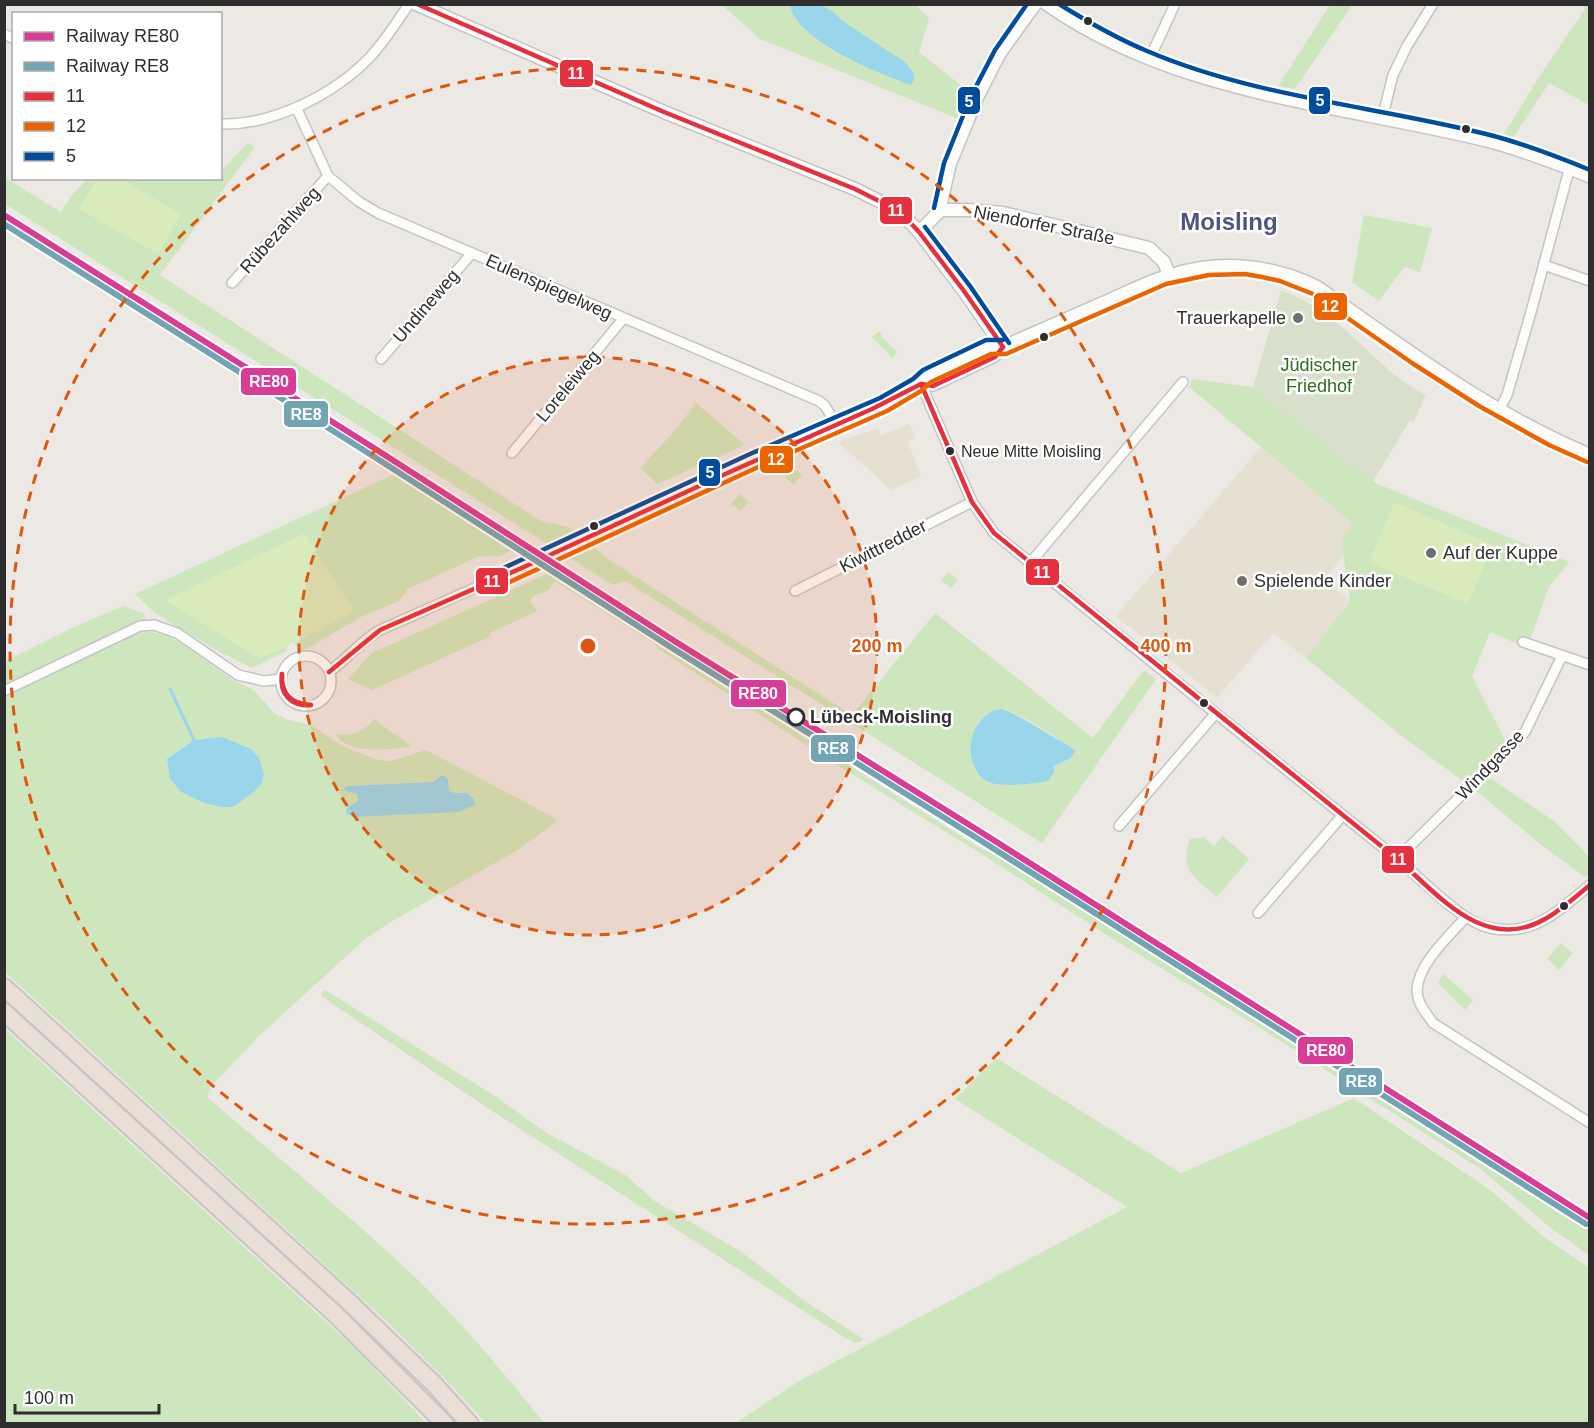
<svg xmlns="http://www.w3.org/2000/svg" width="1594" height="1428" viewBox="0 0 1594 1428" font-family="Helvetica,sans-serif">
<style>
.education{fill:#e6e0d3}
.green{fill:#cee6be;fill-rule:evenodd}
.cemetery{fill:#d8e0cc}
.pitch{fill:#d9eabb}
.water{fill:#99d6ec}
.lines{fill:none;stroke-linecap:round;stroke-linejoin:round}
.stream{stroke:#99d6ec;stroke-width:3}
.street-casing{stroke:#c5c4c5;stroke-width:12}
.secondary-casing{stroke:#c5c4c5;stroke-width:15}
.highway-casing{stroke:#c6c5c4;stroke-width:20}
.street{stroke:#fcfcfb;stroke-width:9}
.secondary{stroke:#fcfcfb;stroke-width:12}
.highway{stroke:#eadfd6;stroke-width:16}
.bus-1-casing{stroke:#fff;stroke-width:9}
.bus-2-casing{stroke:#fff;stroke-width:9}
.bus-3-casing{stroke:#fff;stroke-width:9}
.bus-1{stroke:#e7303d;stroke-width:4.5}
.bus-2{stroke:#ec6400;stroke-width:4.5}
.bus-3{stroke:#004d9e;stroke-width:4.5}
.rail-1-casing{stroke:#fff;stroke-width:10}
.rail-2-casing{stroke:#fff;stroke-width:10}
.rail-1{stroke:#d83c96;stroke-width:6}
.rail-2{stroke:#73a4b3;stroke-width:6}
.ring{fill:none;stroke:#df570e;stroke-width:3;stroke-dasharray:10 8}
.bus-dot{fill:#2e2e2e;stroke:#fff;stroke-width:2}
.poi-dot{fill:#706f6e;stroke:#fff;stroke-width:2}
.stop-dot{fill:#fff;stroke:#2e2e2e;stroke-width:3}
.labels{text-anchor:middle;stroke-width:5;stroke-linejoin:round;paint-order:stroke}
.bus-label{font-size:16px;fill:#2e2e2e;stroke:#fff;text-anchor:start}
.street-label{font-size:18px;fill:#2e2e2e;stroke:#fff}
.poi-label{font-size:18px;fill:#2e2e2e;stroke:#fff;text-anchor:start}
.park-label{font-size:18px;fill:#2c6e1b;stroke:#fff}
.stop-label{font-size:18px;font-weight:bold;fill:#2e2e2e;stroke:#fff;text-anchor:start}
.district-label{font-size:24px;font-weight:bold;fill:#4d5680;stroke:#fff}
.centre{fill:#df570e;stroke:#fff;stroke-width:3}
.ring-label{font-size:18px;text-anchor:middle;font-weight:bold;fill:#df570e;stroke:#fff;stroke-width:5;stroke-linejoin:round;paint-order:stroke}
.line-badge{stroke:#fff;stroke-width:2}
.badge-label{font-size:16px;text-anchor:middle;font-weight:bold;fill:#fff}
</style>
<rect width="100%" height="100%" fill="#ece8e4"/>
<g class="education">
<polygon points="909,424 915,438 908,442 921,476 891,490 838,442 878,428 881,435"/>
<polygon points="1261,447 1353,523 1341,541 1343,556 1324,580 1350,601 1306,658 1273,633 1217,698 1116,616"/>
</g>
<g class="green">
<polygon points="722,5 916,5 929,18 919,52 973,95 963,119 954,117 760,39"/>
<polygon points="1330,5 1352,5 1295,89 1278,86"/>
<polygon points="1582,5 1589,5 1589,105 1549,83 1513,138 1504,134 1539,77 1585,9"/>
<path d="M 247,143 L 255,147 L 160,275 L 541,521 L 569,527 L 611,561 L 852,715 L 935,613 L 1093,738 L 1144,670 L 1156,679 L 1042,843 L 625,581 L 613,585 L 5,204 L 4,177 L 61,212 L 72,195 L 87,179 L 97,179 L 80,209 L 180,214 L 119,179 L 220,178 L 221,172 ZM 1002,709 L 1026,719 L 1058,739 L 1071,758 L 1054,766 L 1032,784 C 1020,784 1002,787 990,783 C 964,773 971,742 978,722 Z"/>
<polygon points="1364,215 1432,228 1420,272 1404,267 1379,301 1352,282"/>
<polygon points="879,331 883,338 897,352 892,358 872,337"/>
<polygon points="1192,379 1253,387 1373,482 1569,562 1549,587 1527,648 1490,632 1472,676 1507,744 1481,770 1487,776 1554,821 1589,857 1589,873 1585,877 1540,844 1474,789 1403,737 1306,658 1350,601 1341,541 1352,523 1189,387"/>
<polygon points="696,403 745,445 657,484 640,468 672,434"/>
<polygon points="793,468 802,475 794,485 785,477"/>
<polygon points="397,473 514,549 500,556 477,557 408,589 399,601 361,617 308,648 300,651 294,643 354,611 304,534 166,600 259,658 286,647 287,651 252,668 220,652 156,614 135,594"/>
<polygon points="740,494 749,502 740,511 731,504"/>
<polygon points="948,572 958,580 951,588 941,580"/>
<polygon points="549,573 572,588 573,591 983,850 992,852 1589,1230 1589,1255 1552,1229 1479,1168 1252,1023 1105,934 988,858 834,763 657,648 655,644 555,581 549,590 534,596 530,601 537,611 490,633 491,636 372,690 348,679 372,653"/>
<polygon points="123,606 143,613 146,619 5,687 5,661 72,628"/>
<path d="M 152,632 L 167,636 L 182,643 L 234,681 L 254,690 L 274,713 L 288,720 L 311,725 L 344,747 L 378,760 L 391,761 L 426,750 L 555,818 L 556,822 L 516,851 L 389,923 L 364,940 L 259,1036 L 214,1083 L 207,1095 L 208,1098 C 278,1158 351,1216 418,1280 C 463,1324 505,1374 544,1423 L 486,1423 L 443,1377 L 387,1322 L 5,972 L 4,696 L 133,633 ZM 204,738 L 255,791 L 244,798 L 204,803 L 181,792 L 170,779 L 179,750 L 194,741 ZM 435,778 L 448,780 L 449,791 L 455,793 L 347,808 L 358,801 L 358,794 L 343,788 L 346,786 L 432,782 Z"/>
<path d="M 374,719 L 411,746 C 392,750 346,755 336,734 C 352,737 364,732 374,719 Z"/>
<path d="M 1223,836 L 1249,859 L 1217,897 C 1195,878 1179,871 1190,839 L 1203,837 L 1214,846 Z"/>
<polygon points="1561,943 1573,953 1559,970 1547,959"/>
<polygon points="1443,974 1473,1000 1465,1010 1438,983"/>
<polygon points="325,990 498,1098 545,1132 627,1176 653,1200 740,1251 776,1278 800,1298 862,1338 862,1341 855,1343 844,1337 492,1111 321,996 322,992"/>
<polygon points="4,1028 357,1350 426,1423 5,1423"/>
<polygon points="996,1058 1181,1173 1354,1098 1490,1190 1543,1236 1589,1268 1589,1423 736,1423 801,1380 1127,1207 955,1099"/>
</g>
<path class="cemetery" d="M 1281,291 C 1326,304 1360,346 1395,375 C 1404,383 1416,389 1426,396 L 1413,422 L 1410,420 L 1373,482 L 1253,387 Z"/>
<g class="pitch">
<polygon points="119,178 181,214 158,254 79,209 97,179"/>
<polygon points="1394,502 1493,545 1468,604 1369,562"/>
<polygon points="305,534 354,611 286,647 259,658 165,600"/>
</g>
<g class="water">
<path d="M 790,4 L 821,5 L 832,11 L 844,22 L 905,62 L 913,72 L 914,80 L 911,85 C 880,74 794,40 790,4 Z"/>
<path d="M 1002,709 C 1020,716 1034,725 1050,735 C 1059,741 1067,743 1075,751 L 1071,758 L 1054,766 L 1054,772 L 1048,781 C 1035,784 1003,787 991,783 C 960,773 965,713 1002,709 Z"/>
<polygon points="222,737 251,749 259,758 264,775 261,784 255,791 233,807 222,807 204,803 181,792 170,779 167,759 194,740"/>
<polygon points="442,775 448,779 449,791 455,793 467,793 473,798 475,805 458,812 352,817 346,813 347,808 358,801 357,794 343,790 346,786 432,782"/>
</g>
<g class="lines">
<polyline class="stream" points="170,689 194,740"/>
<g class="street-casing">
<g id="street">
<path d="M 1044,4 C 1172,95 1334,105 1482,141 C 1518,150 1555,164 1590,178"/>
<polyline points="4,34 14,39"/>
<polyline points="1149,60 1175,4"/>
<polyline points="297,109 328,176 358,201 378,213 819,401 825,406 836,424"/>
<polyline points="1382,119 1393,75 1407,46 1433,4"/>
<path d="M 220,124 C 272,126 335,94 370,57 C 385,41 397,22 409,4"/>
<polyline points="941,210 951,165 978,99 1001,54 1037,4"/>
<polyline points="1544,265 1590,281"/>
<polyline points="232,283 328,176"/>
<polyline points="381,359 472,253"/>
<path d="M 921,384 L 972,502 L 994,533 C 1127,643 1262,750 1396,858 C 1421,878 1461,922 1490,928 C 1534,937 1558,911 1590,885"/>
<polyline points="921,384 933,386 995,357 1003,347"/>
<polyline points="1499,410 1507,395 1531,312 1569,170"/>
<polyline points="512,453 623,319"/>
<polyline points="1030,563 1183,382"/>
<polyline points="795,591 972,502"/>
<polyline points="1523,642 1590,665"/>
<circle cx="306" cy="681" r="25"/>
<path d="M 329,672 C 347,659 361,641 380,630 C 513,572 644,509 777,450 C 809,436 909,399 927,376 L 989,347 L 1003,347"/>
<polyline points="4,691 140,626 154,625 177,633 238,675 264,681 281,679"/>
<polyline points="1119,826 1216,713"/>
<polyline points="1397,859 1525,732 1562,656"/>
<polyline points="1258,913 1342,816"/>
<path d="M 1466,917 C 1449,936 1418,964 1417,990 C 1417,1003 1426,1013 1433,1023 L 1590,1123"/>
</g>
</g>
<g class="secondary-casing">
<g id="secondary">
<path d="M 416,4 L 664,112 L 855,189 L 891,207 L 906,218 L 919,232 L 964,291 L 1003,347 C 1040,331 1076,315 1112,299 C 1131,291 1151,280 1171,275 C 1220,260 1271,264 1317,287 C 1406,349 1489,413 1590,455"/>
<polyline points="919,232 941,210 968,210 1003,213 1149,248 1164,262 1169,275"/>
</g>
</g>
<g class="highway-casing">
<g id="highway">
<polyline points="4,987 347,1300 434,1384 470,1424"/>
<polyline points="4,1012 335,1314 445,1424"/>
</g>
</g>
<use href="#street" class="street"/>
<use href="#secondary" class="secondary"/>
<use href="#highway" class="highway"/>
<g class="bus-1-casing">
<g id="bus-1">
<polyline points="417,4 664,112 855,189 891,207 906,218 919,232 964,291 1003,347"/>
<path d="M 921,384 L 972,502 L 994,533 L 1396,858 C 1438,894 1484,954 1545,919 C 1561,910 1575,897 1590,885"/>
<polyline points="329,672 380,630 524,567 723,475 872,409 921,384 933,386 995,357 1003,347"/>
<path d="M 282,674 C 281,694 291,704 311,705"/>
<path d="M 282,674 C 279,694 291,707 311,705"/>
</g>
</g>
<g class="bus-2-casing">
<polyline id="bus-2" points="503,585 756,468 887,411 921,391 931,382 991,354 1006,354 1166,284 1209,275 1245,274 1262,277 1280,281 1313,294 1412,363 1479,406 1549,445 1587,462"/>
</g>
<g class="bus-3-casing">
<g id="bus-3">
<path d="M 1059,4 C 1088,22 1116,38 1147,51 C 1255,97 1374,106 1486,134 C 1522,143 1556,156 1590,170"/>
<polyline points="934,208 944,163 971,96 995,50 1027,4"/>
<polyline points="925,227 970,286 1009,343"/>
<polyline points="497,571 750,454 880,398 913,379 923,370 986,340 1003,340"/>
</g>
</g>
<use href="#bus-1" class="bus-1"/>
<use href="#bus-2" class="bus-2"/>
<use href="#bus-3" class="bus-3"/>
<g class="rail-1-casing">
<polyline id="rail-1" points="4,215 377,450 676,642 976,829 1590,1218"/>
</g>
<g class="rail-2-casing">
<polyline id="rail-2" points="4,224 373,456 672,648 972,835 1586,1224"/>
</g>
<use href="#rail-1" class="rail-1"/>
<use href="#rail-2" class="rail-2"/>
</g>
<circle cx="588" cy="646" r="289" fill="#df570e" fill-opacity=".12"/>
<g class="ring">
<circle cx="588" cy="646" r="289"/>
<circle cx="588" cy="646" r="578"/>
</g>
<g class="bus-dot">
<circle cx="1088" cy="21" r="5"/>
<circle cx="1466" cy="129" r="5"/>
<circle cx="1044" cy="337" r="5"/>
<circle cx="950" cy="451" r="5"/>
<circle cx="594" cy="526" r="5"/>
<circle cx="1204" cy="703" r="5"/>
<circle cx="1564" cy="906" r="5"/>
</g>
<g class="poi-dot">
<circle cx="1298" cy="318" r="6"/>
<circle cx="1431" cy="553" r="6"/>
<circle cx="1242" cy="581" r="6"/>
</g>
<circle class="stop-dot" cx="796" cy="717" r="8"/>
<g class="labels">
<g class="bus-label">
<text x="961" y="457">Neue Mitte Moisling</text>
</g>
<g class="street-label">
<text transform="translate(1044 225) rotate(11)" y="6">Niendorfer Straße</text>
<text transform="translate(280 230) rotate(-48)" y="6">Rübezahlweg</text>
<text transform="translate(549 287) rotate(24)" y="6">Eulenspiegelweg</text>
<text transform="translate(426 306) rotate(-49)" y="6">Undineweg</text>
<text transform="translate(568 386) rotate(-50)" y="6">Loreleiweg</text>
<text transform="translate(883 546) rotate(-27)" y="6">Kiwittredder</text>
<text transform="translate(1490 765) rotate(-46)" y="6">Windgasse</text>
</g>
<g class="poi-label">
<text x="1286" y="324" text-anchor="end">Trauerkapelle</text>
<text x="1443" y="559">Auf der Kuppe</text>
<text x="1254" y="587">Spielende Kinder</text>
</g>
<g class="park-label">
<text x="1319" y="371">Jüdischer<tspan x="1319" dy="21">Friedhof</tspan></text>
</g>
<g class="stop-label">
<text x="810" y="723">Lübeck-Moisling</text>
</g>
<g class="district-label">
<text x="1229" y="230">Moisling</text>
</g>
</g>
<circle cx="588" cy="646" r="9" class="centre"/>
<g class="ring-label">
<text x="877" y="652">200 m</text>
<text x="1166" y="652">400 m</text>
</g>
<g class="line-badge">
<rect x="559" y="59" width="35" height="29" rx="6" fill="#e7303d"/>
<rect x="1308" y="86" width="23" height="29" rx="6" fill="#004d9e"/>
<rect x="957" y="86" width="24" height="29" rx="6" fill="#004d9e"/>
<rect x="879" y="196" width="34" height="29" rx="6" fill="#e7303d"/>
<rect x="1313" y="292" width="35" height="29" rx="6" fill="#ec6400"/>
<rect x="240" y="367" width="57" height="29" rx="6" fill="#d83c96"/>
<rect x="283" y="400" width="46" height="28" rx="6" fill="#73a4b3"/>
<rect x="759" y="445" width="35" height="29" rx="6" fill="#ec6400"/>
<rect x="698" y="458" width="23" height="29" rx="6" fill="#004d9e"/>
<rect x="1025" y="558" width="35" height="28" rx="6" fill="#e7303d"/>
<rect x="475" y="567" width="34" height="28" rx="6" fill="#e7303d"/>
<rect x="730" y="679" width="57" height="29" rx="6" fill="#d83c96"/>
<rect x="810" y="734" width="46" height="29" rx="6" fill="#73a4b3"/>
<rect x="1381" y="845" width="34" height="29" rx="6" fill="#e7303d"/>
<rect x="1297" y="1036" width="57" height="29" rx="6" fill="#d83c96"/>
<rect x="1338" y="1067" width="45" height="29" rx="6" fill="#73a4b3"/>
</g>
<g class="badge-label">
<text x="576" y="79">11</text>
<text x="1320" y="106">5</text>
<text x="969" y="107">5</text>
<text x="896" y="216">11</text>
<text x="1330" y="312">12</text>
<text x="269" y="387">RE80</text>
<text x="306" y="420">RE8</text>
<text x="776" y="465">12</text>
<text x="710" y="478">5</text>
<text x="1042" y="578">11</text>
<text x="492" y="587">11</text>
<text x="758" y="699">RE80</text>
<text x="833" y="754">RE8</text>
<text x="1398" y="865">11</text>
<text x="1326" y="1056">RE80</text>
<text x="1361" y="1087">RE8</text>
</g>
<rect width="1594" height="1428" fill="none" stroke="#2e2e2e" stroke-width="12"/>
<rect x="12" y="12" width="210" height="168" fill="#ffffff" stroke="#ababab" stroke-width="1.5"/>
<rect x="24" y="32" width="30" height="9" fill="#d83c96" stroke="#ababab" stroke-width="1.5"/>
<text x="66" y="42" font-size="18" fill="#2e2e2e">Railway RE80</text>
<rect x="24" y="62" width="30" height="9" fill="#73a4b3" stroke="#ababab" stroke-width="1.5"/>
<text x="66" y="72" font-size="18" fill="#2e2e2e">Railway RE8</text>
<rect x="24" y="92" width="30" height="9" fill="#e7303d" stroke="#ababab" stroke-width="1.5"/>
<text x="66" y="102" font-size="18" fill="#2e2e2e">11</text>
<rect x="24" y="122" width="30" height="9" fill="#ec6400" stroke="#ababab" stroke-width="1.5"/>
<text x="66" y="132" font-size="18" fill="#2e2e2e">12</text>
<rect x="24" y="152" width="30" height="9" fill="#004d9e" stroke="#ababab" stroke-width="1.5"/>
<text x="66" y="162" font-size="18" fill="#2e2e2e">5</text>
<path d="M15 1404v9h144v-9" fill="none" stroke="#2e2e2e" stroke-width="3"/>
<text x="24" y="1404" font-size="18" fill="#2e2e2e" stroke="#ffffff" stroke-width="4.5" paint-order="stroke">100 m</text>
</svg>
